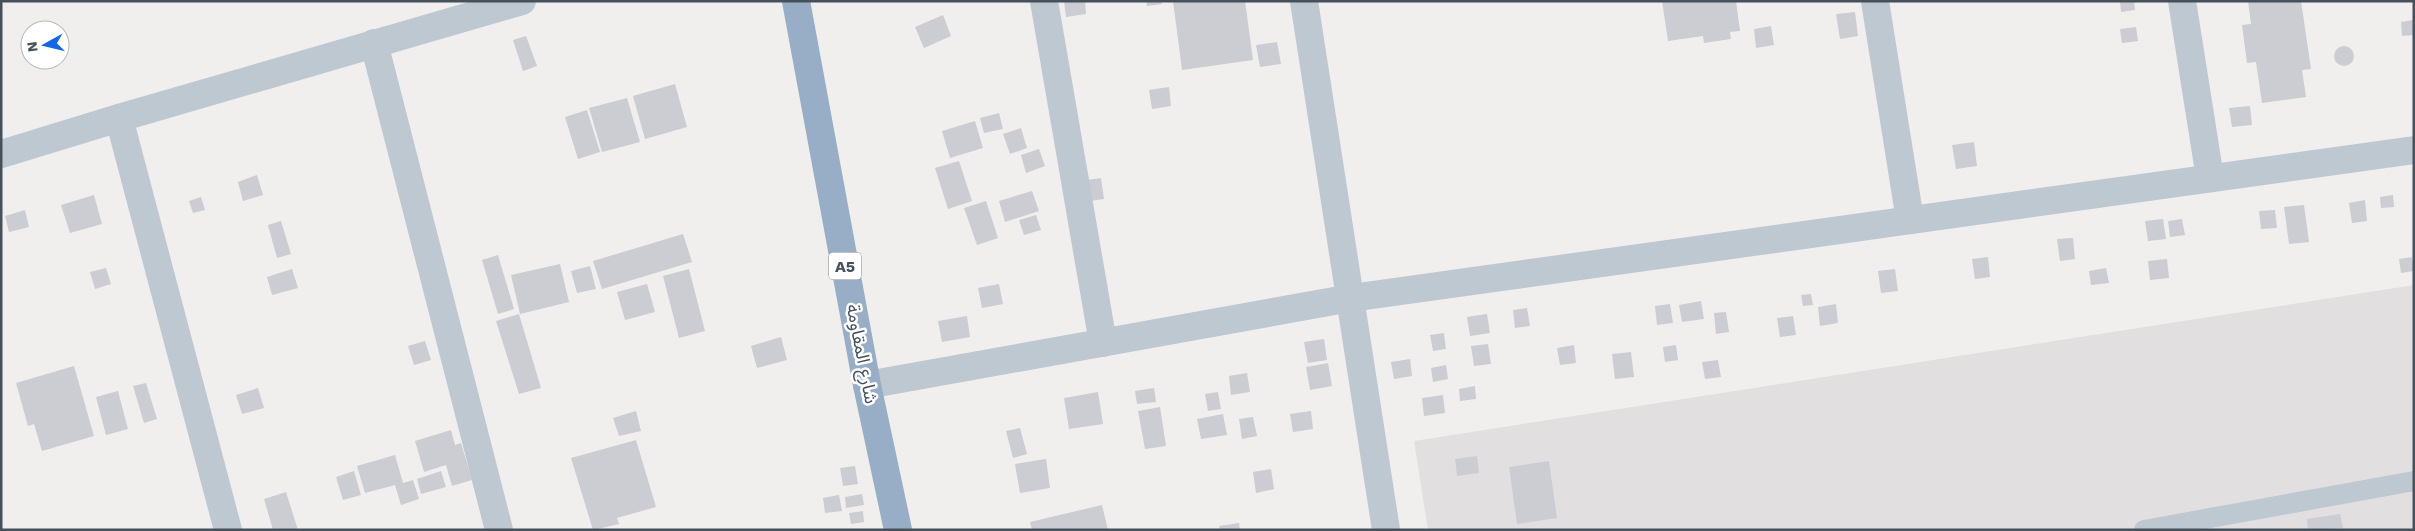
<svg xmlns="http://www.w3.org/2000/svg" width="2415" height="531" font-family="'Work Sans','Noto Sans Arabic',sans-serif">
	<style>
		.education { fill: #e2dfe0 }
		.building { fill: #cbcdd3 }
		.lines { fill: none; stroke-linecap: round; stroke-linejoin: round }
		.service { stroke: #bec8d1; stroke-width: 20 }
		.minor { stroke: #bec8d1; stroke-width: 28 }
		.trunk { stroke: #98adc6; stroke-width: 28 }
		.labels { text-anchor: middle; stroke-width: 5; stroke-linejoin: round; paint-order: stroke }
		.shield { fill: #fff; stroke: #7e858d; stroke-width: 1 }
		.shield-label { font-size: 16px; font-weight: bold; fill: #46515c }
		.street-label { font-size: 18px; fill: #46515c; stroke: #fff }
	</style>
	<rect width="100%" height="100%" fill="#f1eeee"/>
	<path class="education" d="M2414,285V530H1428L1414,441Z"/>
	<g class="building">
		<path d="M1064,1H1085L1086,14L1066,17Z"/>
		<path d="M1146,1H1161L1162,4L1147,6Z"/>
		<path d="M1173,1H1245L1253,60L1182,70Z"/>
		<path d="M1662,1H1736L1740,31L1730,32L1731,39L1704,43L1703,36L1668,41Z"/>
		<path d="M2120,1H2134L2135,10L2121,12Z"/>
		<path d="M2248,1H2301L2311,69L2302,70L2306,97L2262,103L2256,62L2247,63L2242,25L2251,24Z"/>
		<path d="M1855,12L1858,36L1840,39L1836,14Z"/>
		<path d="M943,15L951,36L924,48L915,27Z"/>
		<path d="M2413,20L2414,35L2402,36L2401,22Z"/>
		<path d="M1771,26L1774,45L1756,48L1754,29Z"/>
		<path d="M2136,27L2138,41L2122,43L2120,29Z"/>
		<path d="M526,36L537,66L523,71L513,40Z"/>
		<path d="M1277,42L1281,64L1260,67L1256,45Z"/>
		<circle cx="2344" cy="56" r="10"/>
		<path d="M675,84L687,127L645,139L633,96Z"/>
		<path d="M1169,87L1171,106L1152,109L1149,90Z"/>
		<path d="M627,98L640,142L602,152L589,108Z"/>
		<path d="M2250,106L2252,125L2232,127L2229,108Z"/>
		<path d="M587,110L600,152L578,159L565,117Z"/>
		<path d="M999,113L1003,129L984,133L980,118Z"/>
		<path d="M975,121L983,148L950,158L942,131Z"/>
		<path d="M1021,128L1027,148L1010,154L1003,134Z"/>
		<path d="M1974,142L1977,166L1956,169L1952,145Z"/>
		<path d="M1039,149L1045,166L1026,173L1021,155Z"/>
		<path d="M959,161L972,201L948,209L935,168Z"/>
		<path d="M257,175L263,195L243,201L238,182Z"/>
		<path d="M1101,178L1104,199L1090,201L1087,180Z"/>
		<path d="M1032,191L1039,211L1005,222L999,201Z"/>
		<path d="M94,195L102,224L70,233L61,205Z"/>
		<path d="M2393,195L2394,207L2381,208L2380,197Z"/>
		<path d="M201,197L205,210L193,213L189,201Z"/>
		<path d="M2365,200L2367,221L2352,223L2349,203Z"/>
		<path d="M986,201L998,238L977,245L964,208Z"/>
		<path d="M2304,205L2309,242L2289,244L2284,207Z"/>
		<path d="M25,210L29,227L9,232L5,216Z"/>
		<path d="M2275,210L2277,228L2261,229L2259,211Z"/>
		<path d="M1036,215L1041,230L1024,235L1019,220Z"/>
		<path d="M2163,219L2166,239L2148,241L2145,221Z"/>
		<path d="M2182,219L2185,235L2170,237L2168,221Z"/>
		<path d="M281,221L291,254L277,258L268,225Z"/>
		<path d="M683,234L692,262L602,289L593,261Z"/>
		<path d="M2073,238L2075,259L2060,261L2057,239Z"/>
		<path d="M498,255L514,309L498,314L482,260Z"/>
		<path d="M1988,257L1990,277L1975,279L1972,259Z"/>
		<path d="M2412,257L2414,271L2401,273L2399,259Z"/>
		<path d="M2167,259L2169,278L2150,280L2148,261Z"/>
		<path d="M560,264L569,302L520,314L511,275Z"/>
		<path d="M590,266L596,289L577,293L571,271Z"/>
		<path d="M106,268L111,284L95,289L90,272Z"/>
		<path d="M2106,268L2109,283L2091,285L2089,271Z"/>
		<path d="M292,269L298,288L272,295L267,277Z"/>
		<path d="M689,269L705,331L679,338L663,276Z"/>
		<path d="M1895,269L1898,291L1881,293L1878,271Z"/>
		<path d="M647,284L655,312L625,320L617,292Z"/>
		<path d="M999,284L1003,304L982,308L978,288Z"/>
		<path d="M1811,294L1813,305L1803,306L1801,295Z"/>
		<path d="M1701,301L1704,319L1682,322L1679,305Z"/>
		<path d="M1670,304L1673,323L1657,325L1655,306Z"/>
		<path d="M1836,304L1838,323L1820,326L1818,307Z"/>
		<path d="M1527,308L1530,326L1515,328L1513,310Z"/>
		<path d="M1726,312L1729,332L1716,334L1714,313Z"/>
		<path d="M519,314L541,388L519,394L496,321Z"/>
		<path d="M1487,314L1490,333L1470,336L1467,317Z"/>
		<path d="M967,316L970,337L942,342L938,321Z"/>
		<path d="M1793,316L1796,335L1780,337L1777,318Z"/>
		<path d="M1444,333L1446,349L1433,351L1430,335Z"/>
		<path d="M781,337L787,360L757,368L751,346Z"/>
		<path d="M1324,339L1327,360L1308,363L1304,342Z"/>
		<path d="M425,341L431,360L414,365L408,346Z"/>
		<path d="M1488,344L1491,364L1474,366L1471,346Z"/>
		<path d="M1574,345L1576,363L1560,365L1557,348Z"/>
		<path d="M1676,345L1678,360L1665,362L1663,347Z"/>
		<path d="M1631,352L1634,377L1615,379L1612,354Z"/>
		<path d="M1410,359L1412,376L1394,379L1391,362Z"/>
		<path d="M1718,360L1721,377L1705,379L1702,362Z"/>
		<path d="M1328,363L1332,386L1310,390L1306,367Z"/>
		<path d="M1446,365L1448,379L1433,382L1431,368Z"/>
		<path d="M74,366L94,436L42,451L34,424L28,426L16,383Z"/>
		<path d="M1247,373L1250,392L1231,395L1229,376Z"/>
		<path d="M146,383L157,419L144,423L133,386Z"/>
		<path d="M1475,386L1476,399L1460,401L1459,389Z"/>
		<path d="M258,388L264,408L242,414L236,395Z"/>
		<path d="M1154,388L1156,402L1137,404L1135,391Z"/>
		<path d="M118,391L128,429L106,435L96,397Z"/>
		<path d="M1098,392L1103,424L1069,429L1064,398Z"/>
		<path d="M1218,392L1221,409L1208,411L1205,394Z"/>
		<path d="M1443,395L1445,413L1424,416L1422,398Z"/>
		<path d="M1160,407L1166,446L1145,449L1138,411Z"/>
		<path d="M636,411L641,431L619,436L613,418Z"/>
		<path d="M1311,411L1313,429L1293,432L1290,414Z"/>
		<path d="M1223,414L1227,435L1201,439L1197,419Z"/>
		<path d="M1253,417L1257,436L1242,439L1239,419Z"/>
		<path d="M1020,428L1027,454L1013,458L1006,431Z"/>
		<path d="M451,430L455,445L461,443L472,480L452,486L446,465L424,472L415,441Z"/>
		<path d="M636,440L656,507L617,518L619,524L593,530L571,458Z"/>
		<path d="M395,455L403,483L413,480L419,499L401,505L395,485L365,493L357,466Z"/>
		<path d="M1477,456L1479,473L1457,476L1455,459Z"/>
		<path d="M1046,459L1050,488L1020,493L1015,464Z"/>
		<path d="M1549,461L1557,518L1517,524L1509,467Z"/>
		<path d="M855,466L858,484L843,486L840,468Z"/>
		<path d="M1271,469L1274,489L1256,493L1253,472Z"/>
		<path d="M354,471L361,495L343,500L336,477Z"/>
		<path d="M441,471L446,487L421,494L417,479Z"/>
		<path d="M286,492L298,530H273L264,499Z"/>
		<path d="M862,494L864,505L846,508L845,497Z"/>
		<path d="M839,495L842,511L825,513L823,498Z"/>
		<path d="M1102,505L1108,530H1032L1030,522Z"/>
		<path d="M863,511L864,522L851,524L849,513Z"/>
		<path d="M2340,514L2343,528L2308,530L2307,519Z"/>
		<path d="M1239,523L1240,530H1220L1219,526Z"/>
	</g>
	<g class="lines">
		<path class="service" d="M2144,530L2414,481"/>
		<g class="minor">
			<path d="M1044,1L1103,343"/>
			<path d="M1304,1L1386,530"/>
			<path d="M1875,1L1910,220"/>
			<path d="M2182,1L2210,178"/>
			<path d="M374,43L499,530"/>
			<path d="M119,118L228,530"/>
			<path d="M1,154L119,118L522,1"/>
			<path d="M867,385L1351,298L2414,150"/>
		</g>
		<path class="trunk" d="M796,1L867,385L898,530"/>
	</g>
	<g class="labels">
		<rect class="shield" x="829" y="252.5" width="32" height="27" rx="4"/>
		<g class="shield-label">
			<text x="845" y="272">A5</text>
		</g>
		<g class="street-label">
			<text transform="translate(862 354) rotate(79)" y="6">شارع المقاومة</text>
		</g>
	</g>
	<rect width="2415" height="531" fill="none" stroke="#46515c" stroke-width="5"/>
	<g transform="translate(45 45) rotate(262)"><circle r="24" fill="#ffffff" stroke="#b5b9be"/>
	<path d="M0-4L9 19L0 12L-9 19Z" fill="#1466e5"/>
	<text y="-8" font-size="14" font-weight="bold" text-anchor="middle" fill="#46515c">N</text>
	</g>
</svg>
